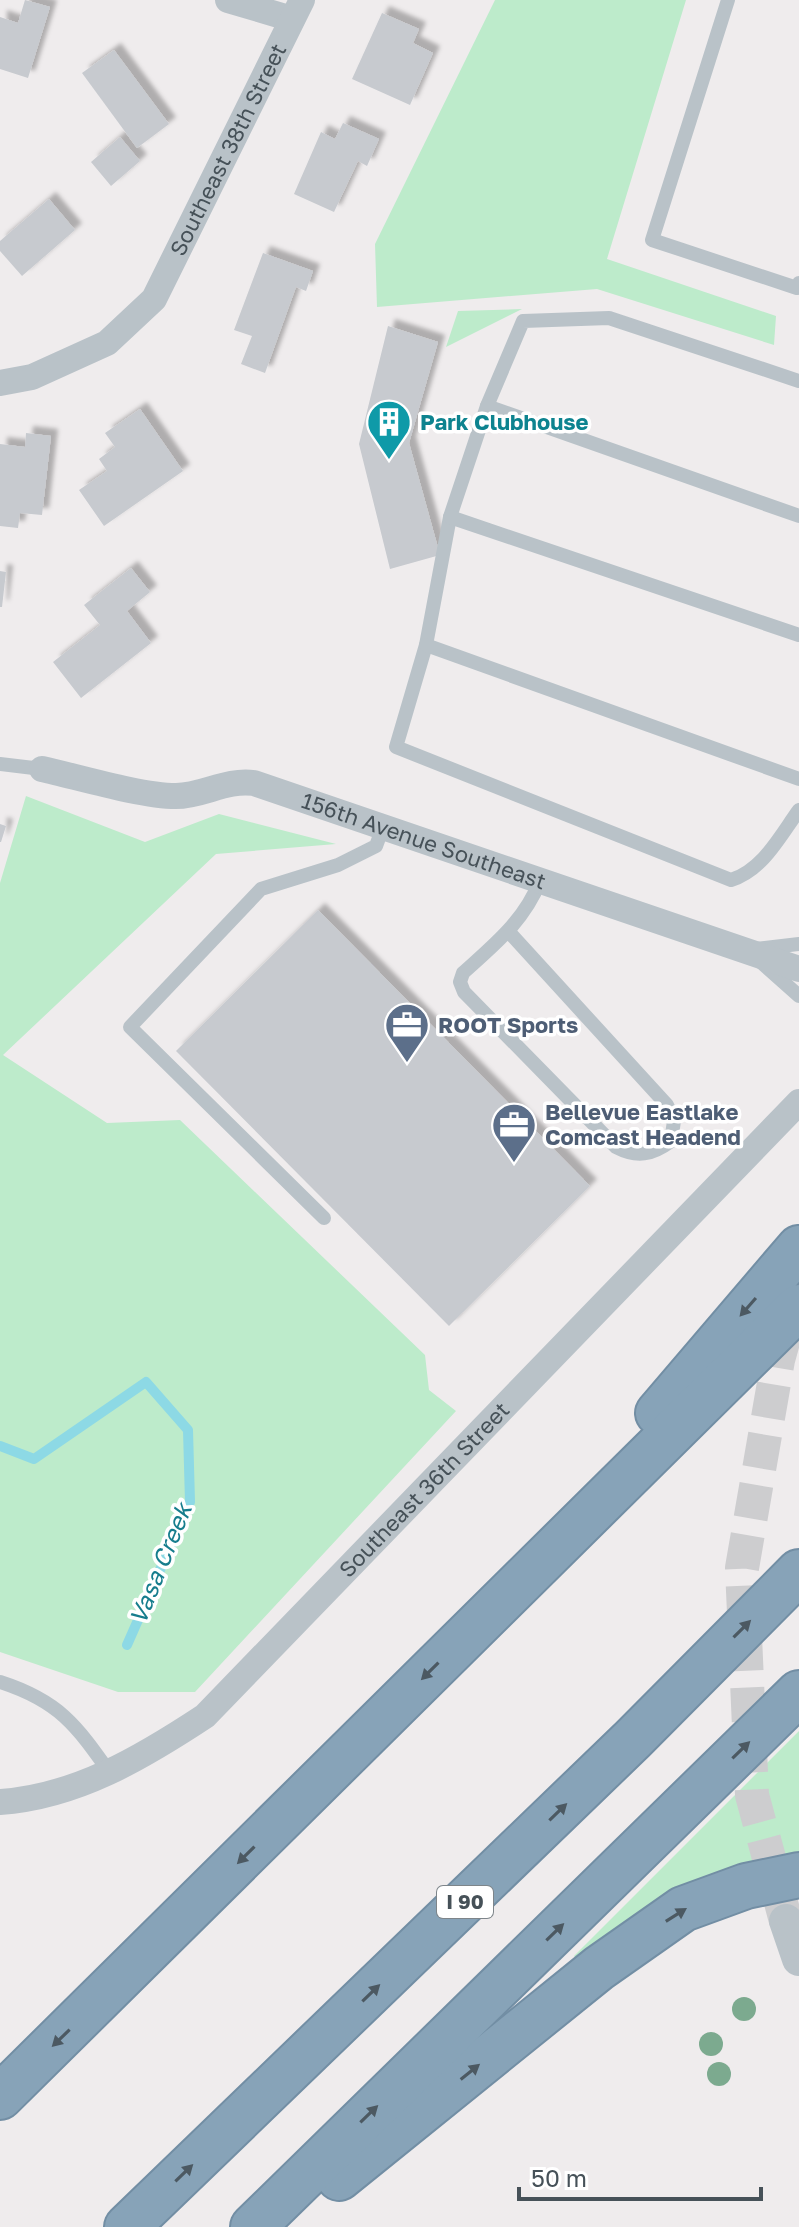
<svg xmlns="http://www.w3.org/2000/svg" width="799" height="2227" font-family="'Golos Text',sans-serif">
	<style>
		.green { fill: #bdebcb }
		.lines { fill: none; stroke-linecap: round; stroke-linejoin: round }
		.stream { stroke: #8dd9e5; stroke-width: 10 }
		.building { fill: #c7cacf; filter: url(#shadow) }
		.tertiary-tunnel { stroke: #cdcdcf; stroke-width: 34; stroke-dasharray: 34 17; stroke-linecap: butt }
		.motorway-casing { stroke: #728ea4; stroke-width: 48 }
		.service { stroke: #b9c2c8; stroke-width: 14 }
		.minor { stroke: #b9c2c8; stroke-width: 26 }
		.tertiary { stroke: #b9c2c8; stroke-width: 34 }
		.motorway { stroke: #87a3b8; stroke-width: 44 }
		.tree { fill: #7caa8f }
		.oneway { fill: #4c5962 }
		.labels { text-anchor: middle; stroke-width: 7; stroke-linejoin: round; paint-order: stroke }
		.shield { fill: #fff; stroke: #7e858a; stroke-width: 2 }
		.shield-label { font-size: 20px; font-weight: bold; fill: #465158 }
		.street-label { font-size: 22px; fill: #465158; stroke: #fff }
		.culture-label { font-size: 22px; font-weight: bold; fill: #0d838f; stroke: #fff; text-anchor: start }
		.service-label { font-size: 22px; font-weight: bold; fill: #4e5e75; stroke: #fff; text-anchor: start }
		.water-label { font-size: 24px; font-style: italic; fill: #167d8d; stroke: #fff }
	</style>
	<defs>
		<filter id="shadow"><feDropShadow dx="7" dy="-7" stdDeviation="2" flood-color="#0004"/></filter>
	</defs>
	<rect width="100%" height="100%" fill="#efeced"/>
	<g class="green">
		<path d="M495,0H686L607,259L776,316L774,345L597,289L377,307L375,244Z"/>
		<path d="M522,309L446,347L458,311Z"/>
		<path d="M26,796L145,842L219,814L336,844L216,854L3,1055L107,1123L180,1120L425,1355L429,1390L456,1411L195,1692H118L0,1652V883Z"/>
		<path d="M799,1731V1855L578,1961L574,1956Z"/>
	</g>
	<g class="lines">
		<path class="stream" d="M0,1446L34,1459L146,1382L188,1430L190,1502L127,1645"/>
	</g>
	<g class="building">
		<path d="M25,0L50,7L28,78L0,69V17L18,23Z"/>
		<path d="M382,13L419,29L413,43L433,53L410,105L352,79Z"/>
		<path d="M114,50L169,124L137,148L82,73Z"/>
		<path d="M343,123L379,139L367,166L358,161L334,212L294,194L321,132L335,139Z"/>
		<path d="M120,137L140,161L111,186L91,162Z"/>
		<path d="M49,199L75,230L22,276L0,251V241Z"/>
		<path d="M263,253L313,271L306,291L296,287L265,373L241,364L252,336L234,330Z"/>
		<path d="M388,326L438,342L409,443L440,555L390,569L359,444Z"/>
		<path d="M140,409L183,471L104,526L79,490L107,471L99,459L115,447L105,433Z"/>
		<path d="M26,433L51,436L42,515L20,513L18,528L0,526V444L25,447Z"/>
		<path d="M131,568L150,592L127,611L151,643L81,698L53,662L100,625L84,605Z"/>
		<path d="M0,571L6,572L2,607H0Z"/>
		<path d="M0,824L6,826L1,842H0Z"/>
		<path d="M318,910L590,1186L449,1326L176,1051Z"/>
	</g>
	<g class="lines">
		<path class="tertiary-tunnel" d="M786,1921L752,1795L742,1568L778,1360L799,1284"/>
		<g class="motorway-casing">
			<g id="motorway">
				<path d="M658,1413L799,1248"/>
				<path d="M0,2097L799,1307"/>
				<path d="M339,2178L599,1968L683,1909L746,1886L799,1875"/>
				<path d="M127,2227L633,1739L799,1572"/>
				<path d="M253,2227L799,1693"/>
			</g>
		</g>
		<g class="service">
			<path d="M728,0L652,240L797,288L799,283"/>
			<path d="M799,381L609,318L523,321L487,406L450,517L426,645L396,747L731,880C763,870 780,836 799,810"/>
			<path d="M487,406L799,516"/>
			<path d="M450,517L799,635"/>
			<path d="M426,645L799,779"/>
			<path d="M0,764L42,769"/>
			<path d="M509,932L667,1105L674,1121L671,1141C652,1155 637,1158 616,1147L464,992L460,982L463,973C495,944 524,921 540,881"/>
			<path d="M756,949L799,944"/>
			<path d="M762,963L799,996"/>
			<path d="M324,1218L130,1027L261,889L338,865L376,846L383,827"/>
			<path d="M0,1682C59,1701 76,1725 110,1773"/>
		</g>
		<g class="minor">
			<path d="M228,0L292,19"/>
			<path id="s1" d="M0,383L32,377L107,343L154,299L302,0"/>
			<path id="s2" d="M42,769C78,777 141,796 176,796C203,796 226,779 254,783L799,969"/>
			<path id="s3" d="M0,1802C76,1797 143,1757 205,1716L799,1102"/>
		</g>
		<path class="tertiary" d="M786,1921L799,1959"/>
		<use href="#motorway" class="motorway"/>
	</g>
	<g class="tree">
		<circle cx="744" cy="2009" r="12"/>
		<circle cx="711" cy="2044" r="12"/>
		<circle cx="719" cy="2074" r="12"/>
	</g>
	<defs><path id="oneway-solid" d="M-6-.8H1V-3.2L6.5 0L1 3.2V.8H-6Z" transform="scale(2)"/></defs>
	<g class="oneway">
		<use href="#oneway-solid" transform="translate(748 1307) rotate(131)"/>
		<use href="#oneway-solid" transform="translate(742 1629) rotate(-45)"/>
		<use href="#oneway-solid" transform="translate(430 1671) rotate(135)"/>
		<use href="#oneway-solid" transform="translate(741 1750) rotate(-44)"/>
		<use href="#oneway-solid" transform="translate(558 1812) rotate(-44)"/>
		<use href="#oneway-solid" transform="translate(246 1855) rotate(135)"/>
		<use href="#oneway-solid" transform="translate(676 1915) rotate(-32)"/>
		<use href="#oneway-solid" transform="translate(555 1932) rotate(-44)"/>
		<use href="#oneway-solid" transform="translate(371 1993) rotate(-44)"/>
		<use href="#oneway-solid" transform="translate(61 2038) rotate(136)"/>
		<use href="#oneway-solid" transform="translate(470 2072) rotate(-39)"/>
		<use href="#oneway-solid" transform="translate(369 2114) rotate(-44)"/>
		<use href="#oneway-solid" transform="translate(184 2173) rotate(-44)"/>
	</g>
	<defs>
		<g id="building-pin" transform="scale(2.3)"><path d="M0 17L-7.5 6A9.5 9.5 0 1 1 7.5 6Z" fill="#0f9aa8" stroke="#fff"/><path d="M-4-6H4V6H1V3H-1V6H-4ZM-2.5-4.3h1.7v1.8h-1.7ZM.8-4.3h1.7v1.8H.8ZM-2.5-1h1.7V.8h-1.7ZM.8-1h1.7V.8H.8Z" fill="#fff"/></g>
		<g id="office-pin" transform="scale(2.3)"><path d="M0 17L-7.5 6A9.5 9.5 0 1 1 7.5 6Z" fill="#5c6f8a" stroke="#fff"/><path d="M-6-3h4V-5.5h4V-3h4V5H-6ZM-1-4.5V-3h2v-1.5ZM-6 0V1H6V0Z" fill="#fff"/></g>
	</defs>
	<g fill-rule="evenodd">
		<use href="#building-pin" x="389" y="422"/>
		<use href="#office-pin" x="407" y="1025"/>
		<use href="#office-pin" x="514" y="1125"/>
	</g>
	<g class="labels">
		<rect class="shield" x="437" y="1886" width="56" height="32" rx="6"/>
		<g class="shield-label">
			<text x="465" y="1909">I 90</text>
		</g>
		<g class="street-label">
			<text dy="8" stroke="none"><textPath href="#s1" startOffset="346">Southeast 38th Street</textPath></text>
			<text dy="8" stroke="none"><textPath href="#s2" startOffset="396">156th Avenue Southeast</textPath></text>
			<text dy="8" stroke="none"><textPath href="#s3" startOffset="540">Southeast 36th Street</textPath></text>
		</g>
		<g class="culture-label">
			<text x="420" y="430">Park Clubhouse</text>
		</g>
		<g class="service-label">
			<text x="438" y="1033">ROOT Sports</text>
			<text x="545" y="1120">Bellevue Eastlake<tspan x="545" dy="25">Comcast Headend</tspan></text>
		</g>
		<g class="water-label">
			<text transform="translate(161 1564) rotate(-68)" y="8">Vasa Creek</text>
		</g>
	</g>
	<path d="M519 2187v12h242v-12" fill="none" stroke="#465158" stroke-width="4"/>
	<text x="531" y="2187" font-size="24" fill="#465158" stroke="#ffffff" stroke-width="6" paint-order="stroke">50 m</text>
</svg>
